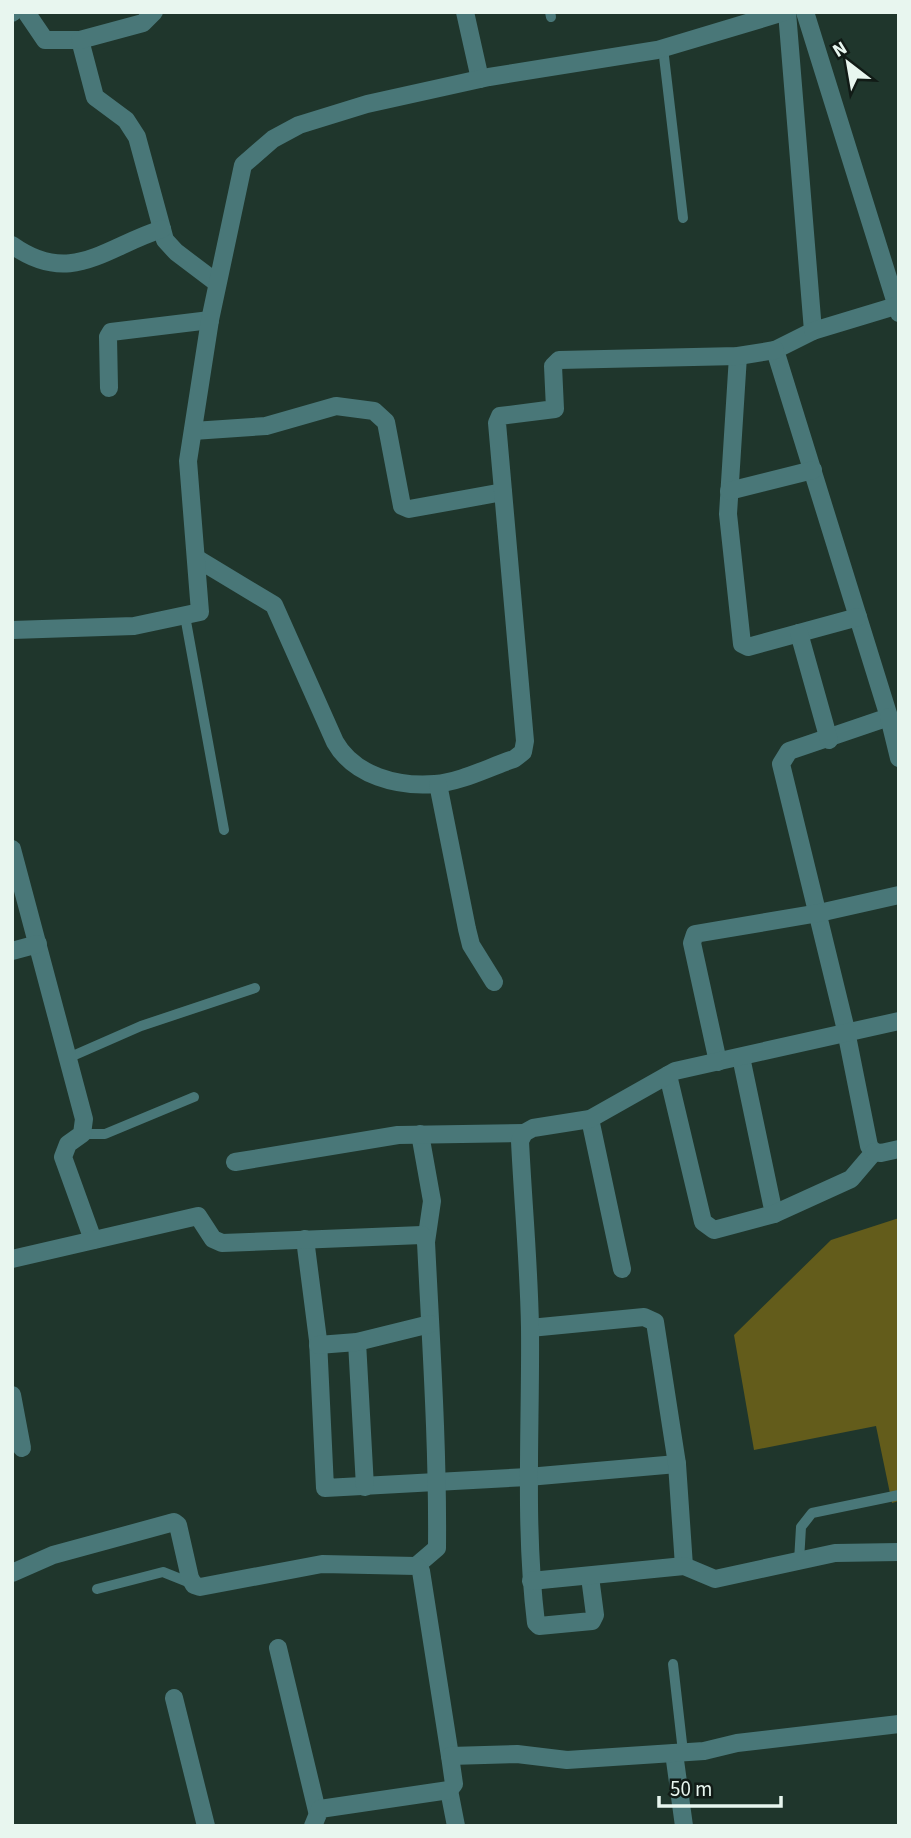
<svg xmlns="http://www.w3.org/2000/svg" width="911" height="1838" font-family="'Source Sans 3',sans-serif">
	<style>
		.green { fill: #635c1b }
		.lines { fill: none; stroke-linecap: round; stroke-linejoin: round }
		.lane { stroke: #497778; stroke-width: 10 }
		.street { stroke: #497778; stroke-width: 18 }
	</style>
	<rect width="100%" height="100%" fill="#1f362c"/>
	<path class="green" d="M899,1218V1501L892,1503L876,1426L754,1450L734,1335L831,1240Z"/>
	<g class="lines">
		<g class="lane">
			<path d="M550,12L551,17"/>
			<path d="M663,48L683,218"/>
			<path d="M185,616L224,830"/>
			<path d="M68,1058L141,1026L255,988"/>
			<path d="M82,1134H105L194,1097"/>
			<path d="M799,1561L801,1527L812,1513L899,1495"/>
			<path d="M97,1589L163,1572L193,1584"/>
			<path d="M673,1664L683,1752"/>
		</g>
		<g class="street">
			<path d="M26,12L45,40H80L95,97L126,120L137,137L165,240L176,252L217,283"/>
			<path d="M465,12L480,79"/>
			<path d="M787,12L813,331L775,350L889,717L789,751L781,764L845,1026L869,1146L874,1152"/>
			<path d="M805,12L899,313"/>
			<path d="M12,13L13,12"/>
			<path d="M80,40L143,23L154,12"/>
			<path d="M12,245C71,287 105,247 162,229"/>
			<path d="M813,331L899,305"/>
			<path d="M738,356L728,514L742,644L748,647L858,617"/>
			<path d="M109,388L108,337L111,332L210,320"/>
			<path d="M193,431L266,426L336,406L374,411L386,422L402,506L409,509L503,492"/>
			<path d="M729,491L813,470"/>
			<path d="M196,558L274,605L335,742C354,776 398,787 435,784C461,782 489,767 514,759L523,752L525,741L497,423L500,416L555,409L553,366L559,360L738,356L775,350"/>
			<path d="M12,630L134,626L200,612L188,461L210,320L243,165L273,139L299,125L367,104L489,77L657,50L784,12"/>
			<path d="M799,633L829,740"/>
			<path d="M889,717L899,758"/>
			<path d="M438,784L467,929L471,945L494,982"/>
			<path d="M12,849L84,1119L82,1134L68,1144L63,1157L93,1240"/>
			<path d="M12,951L38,944"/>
			<path d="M741,1057L774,1214"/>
			<path d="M718,1062L692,943L695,934L819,913L899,895"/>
			<path d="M668,1075L703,1222L714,1230L774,1214L851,1179L874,1152"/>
			<path d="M590,1119L622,1269"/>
			<path d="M420,1134L432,1201L426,1242"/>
			<path d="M874,1152L881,1153L899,1149"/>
			<path d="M235,1162L398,1135L524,1133"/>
			<path d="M305,1239L318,1340L325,1488L528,1477L677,1464"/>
			<path d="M12,1259L198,1216L213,1239L222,1243L422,1235L426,1242C431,1344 438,1446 437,1548L416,1566"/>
			<path d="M530,1328L644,1317L655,1322L677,1464L684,1566"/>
			<path d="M357,1342L365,1487"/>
			<path d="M318,1345L357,1342L430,1324"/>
			<path d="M12,1395L22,1448"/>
			<path d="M12,1573L53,1555L174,1522L178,1525L190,1578L194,1585L200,1587L322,1564L416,1566L421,1571L450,1756"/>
			<path d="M590,1577L595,1615L592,1621L539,1626L536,1623C524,1525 531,1427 530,1328C529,1266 523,1203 520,1141L524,1133L533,1128L590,1119L675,1071L899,1021"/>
			<path d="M531,1581L684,1566L715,1579L835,1553L899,1552"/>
			<path d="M278,1648L317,1811"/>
			<path d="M174,1698L206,1826"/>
			<path d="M674,1753L684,1826"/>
			<path d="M449,1790L456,1826"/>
			<path d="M313,1826L320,1809L449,1790L454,1784L450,1756L517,1754L567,1760L704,1751L737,1743L899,1724"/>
		</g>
	</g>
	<rect width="911" height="1838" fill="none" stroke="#e8f6ef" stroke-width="28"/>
	<g transform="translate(848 63) rotate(329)" stroke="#111b16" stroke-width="5" paint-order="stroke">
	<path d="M0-5L12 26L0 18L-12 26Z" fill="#e8f6ef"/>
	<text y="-10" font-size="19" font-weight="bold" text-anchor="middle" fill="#e8f6ef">N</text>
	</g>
	<path d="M659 1796v10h122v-10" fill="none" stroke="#e8f6ef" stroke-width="3.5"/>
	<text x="670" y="1796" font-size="21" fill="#e8f6ef" stroke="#111b16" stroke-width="5" paint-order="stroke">50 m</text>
</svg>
